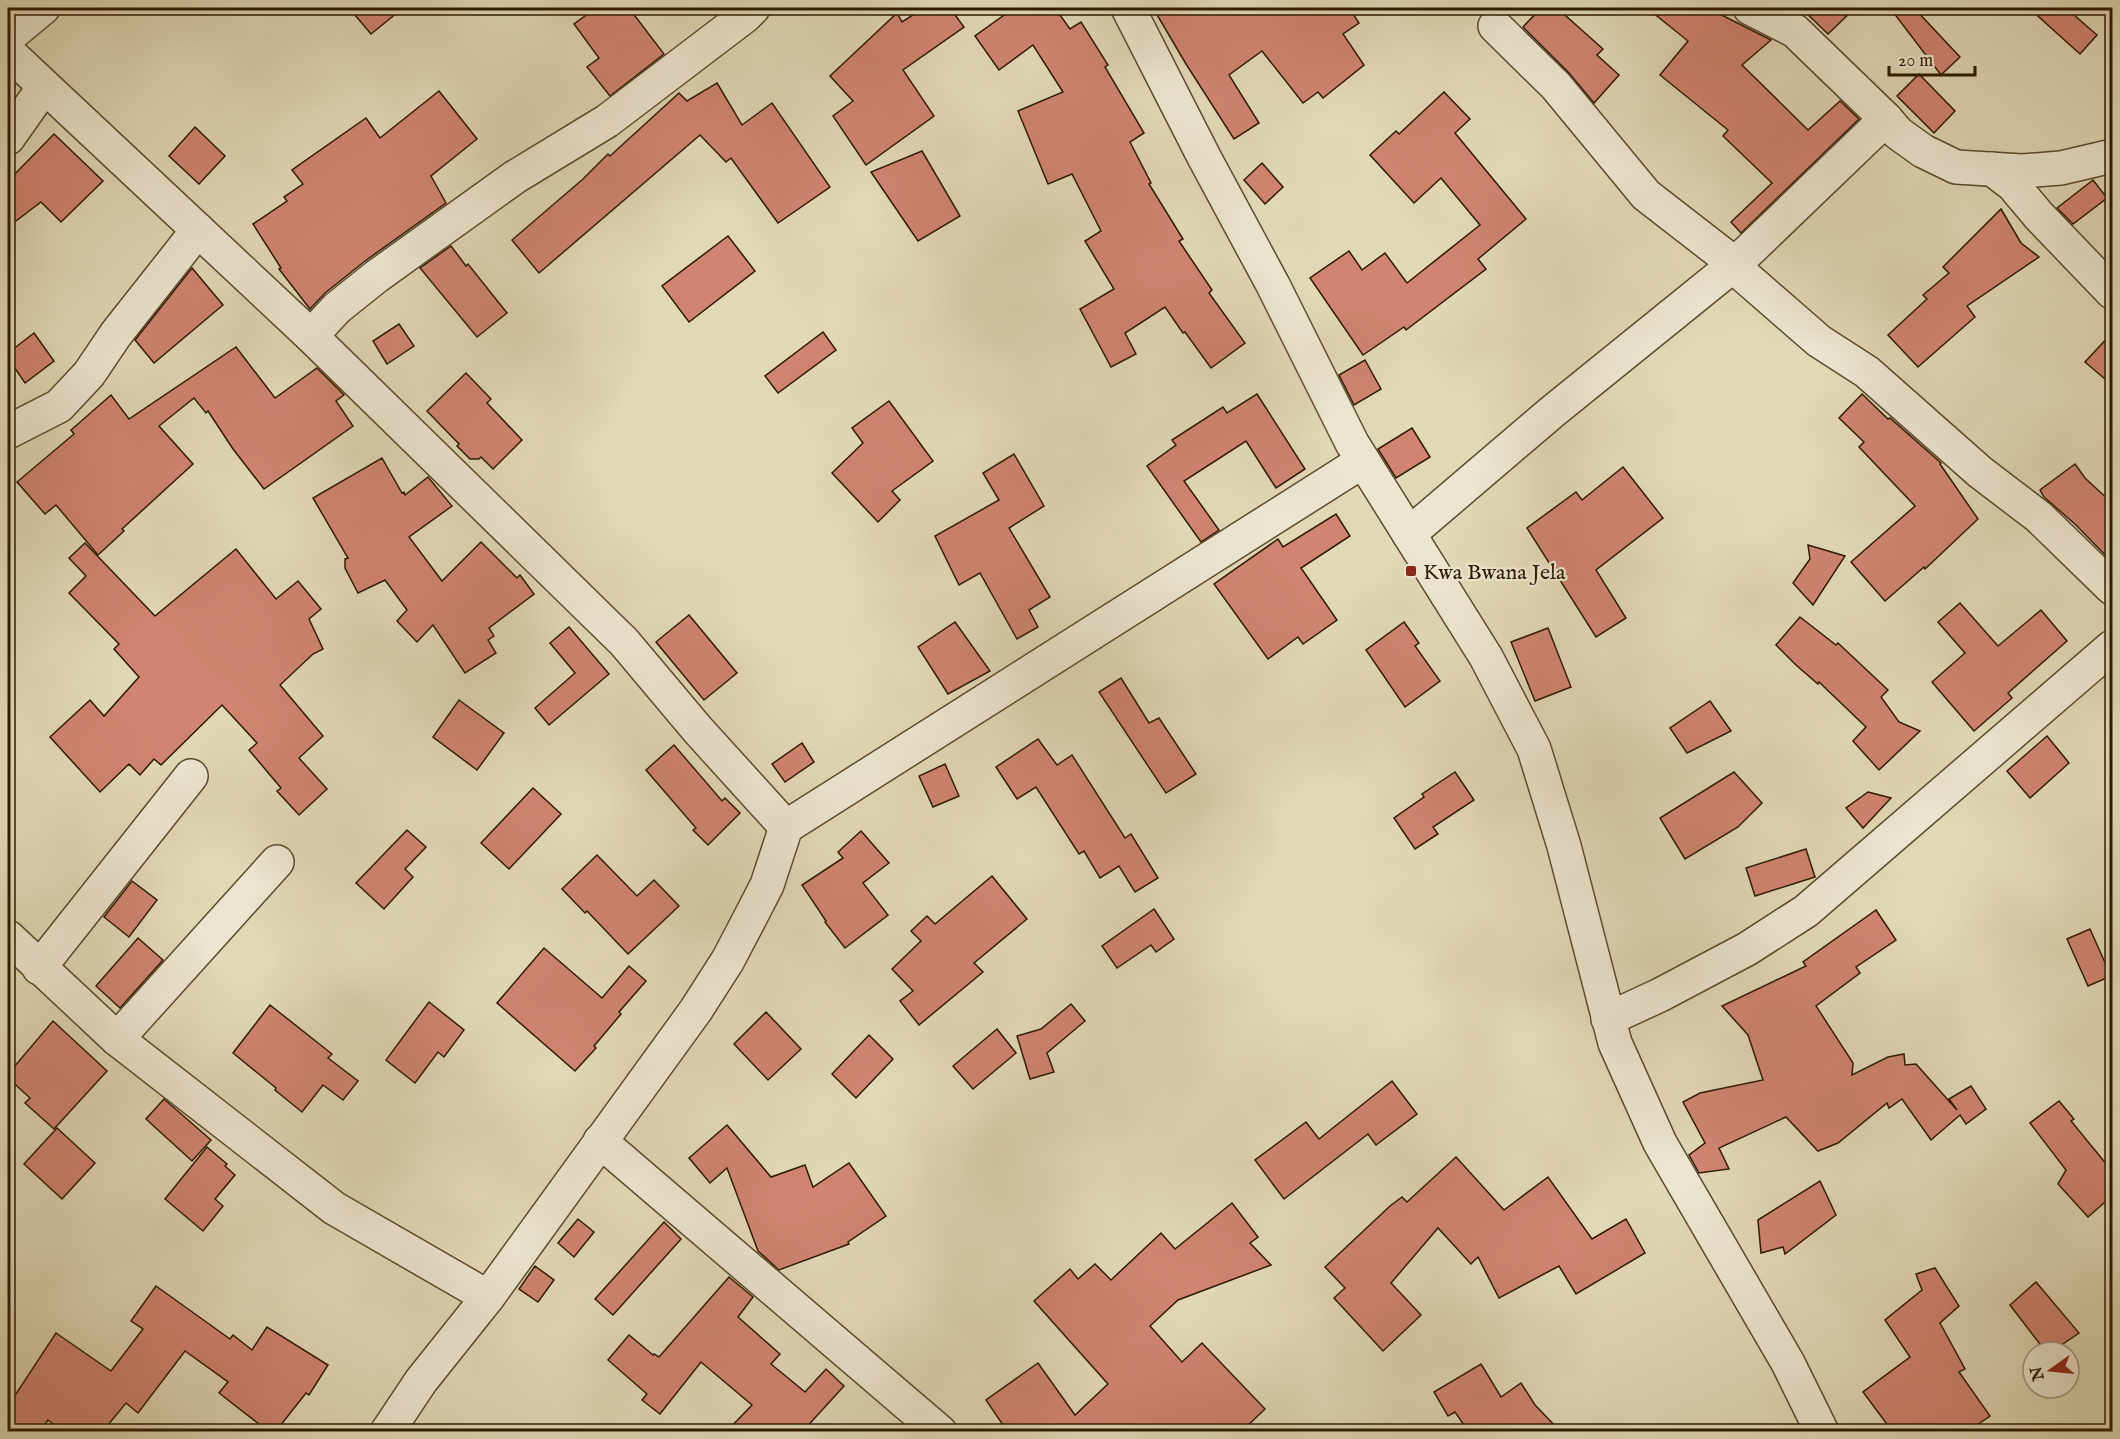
<svg xmlns="http://www.w3.org/2000/svg" width="2120" height="1439" font-family="'IM FELL English',serif">
	<style>
		.building { fill: #d08471; stroke: #2e1a00; stroke-width: 1.5 }
		.lines { fill: none; stroke-linecap: round; stroke-linejoin: round }
		.minor-casing { stroke: #5b4a2e; stroke-width: 36 }
		.minor { stroke: #ece6d0; stroke-width: 33 }
		.poi-dot { fill: #8f2418; stroke: #ece6d0; stroke-width: 2 }
		.labels { text-anchor: middle; stroke-width: 4.5; stroke-linejoin: round; paint-order: stroke }
		.poi-label { font-size: 22px; fill: #2e1a00; stroke: #ece6d0; text-anchor: start }
	</style>
	<rect width="100%" height="100%" fill="#e1d8b7"/>
	<filter id="stains"><feTurbulence type="fractalNoise" baseFrequency=".00333" numOctaves="4"/><feColorMatrix values="0 0 0 0 .2 0 0 0 0 .09 0 0 0 0 .02 0 0 0 .5 -.17"/></filter>
	<radialGradient id="worn" r=".72"><stop offset=".6" stop-color="#630" stop-opacity="0"/><stop offset="1" stop-color="#630" stop-opacity=".3"/></radialGradient>
	<g class="building">
		<path d="M349,8H403L371,34Z"/>
		<path d="M596,8H629L664,54L610,96L587,67L599,58L574,24Z"/>
		<path d="M924,8H950L964,27L903,70L934,116L866,165L833,116L853,101L830,76L897,13L902,22Z"/>
		<path d="M1014,8H1055L1070,29L1081,22L1108,65L1105,67L1144,133L1130,142L1151,183L1149,184L1183,239L1179,241L1212,290L1209,293L1245,343L1211,368L1185,332L1183,333L1165,307L1125,333L1136,354L1111,367L1080,309L1114,289L1085,241L1101,231L1072,174L1048,184L1018,111L1063,92L1033,45L999,70L975,36Z"/>
		<path d="M1153,8H1349L1359,23L1343,34L1364,65L1323,98L1318,92L1303,103L1262,51L1229,75L1259,123L1234,139L1186,64Z"/>
		<path d="M1541,8H1557L1603,49L1597,55L1619,75L1594,103L1569,73L1523,27Z"/>
		<path d="M1647,8H1708L1771,40L1742,65L1808,130L1840,101L1859,119L1741,233L1731,222L1772,183L1723,136L1728,130L1660,75L1688,41Z"/>
		<path d="M1801,8H1855L1828,34Z"/>
		<path d="M1890,8H1914L1960,57L1941,75Z"/>
		<path d="M2029,8H2066L2097,35L2080,54Z"/>
		<path d="M1919,74L1955,111L1934,133L1897,96Z"/>
		<path d="M717,83L742,125L772,103L830,187L778,223L731,158L726,162L700,135L539,273L512,240L583,179L608,154L610,156L679,93L687,101Z"/>
		<path d="M439,91L477,139L431,176L446,203L365,261L325,293L310,309L279,269L281,268L253,224L287,201L284,197L303,184L292,170L366,118L380,138Z"/>
		<path d="M1444,92L1470,119L1455,133L1526,219L1478,259L1486,269L1406,330L1404,327L1363,355L1310,278L1349,251L1362,270L1385,253L1407,283L1480,225L1441,178L1414,203L1370,155L1396,131L1399,134Z"/>
		<path d="M195,127L225,156L199,184L169,156Z"/>
		<path d="M54,134L103,181L61,222L41,202L8,227V181Z"/>
		<path d="M922,151L960,216L918,241L871,172Z"/>
		<path d="M1262,163L1283,187L1265,204L1244,180Z"/>
		<path d="M2093,180L2107,198L2073,224L2057,208Z"/>
		<path d="M2001,209L2021,243L2039,257L1967,306L1975,317L1918,367L1888,335L1927,299L1923,295L1949,273L1943,267Z"/>
		<path d="M728,236L755,271L689,322L662,286Z"/>
		<path d="M451,246L466,266L468,264L507,313L477,337L420,268Z"/>
		<path d="M192,268L223,305L154,363L135,340Z"/>
		<path d="M399,324L414,346L387,364L373,341Z"/>
		<path d="M823,332L836,350L778,393L765,376Z"/>
		<path d="M34,333L54,361L25,383L8,358V353Z"/>
		<path d="M2112,333V385L2085,362Z"/>
		<path d="M236,347L275,398L317,368L344,395L336,401L353,426L264,489L233,449L208,411L206,413L194,398L159,426L193,464L122,529L124,531L98,555L56,505L45,514L17,482L74,434L71,430L111,395L129,419Z"/>
		<path d="M1365,360L1381,389L1354,405L1339,375Z"/>
		<path d="M466,373L491,399L487,403L522,440L493,469L481,457L479,459H470L457,446L459,444L427,411Z"/>
		<path d="M1257,394L1305,469L1276,488L1246,441L1184,481L1219,530L1201,542L1147,466L1176,445L1172,440L1223,407L1227,413Z"/>
		<path d="M1862,394L1888,419L1890,418L1941,463L1940,464L1978,519L1925,569L1924,567L1885,601L1851,562L1915,506L1859,447L1864,442L1839,418Z"/>
		<path d="M889,401L933,461L892,491L900,500L878,522L832,473L863,443L852,428Z"/>
		<path d="M1412,428L1430,457L1396,478L1378,449Z"/>
		<path d="M1014,454L1044,506L1009,528L1050,597L1029,610L1038,627L1017,639L980,573L959,585L935,536L999,500L983,473Z"/>
		<path d="M382,458L402,493L404,492L405,495L428,477L452,506L409,537L442,581L481,542L517,578L520,575L534,594L489,628L494,636L488,640L496,653L465,673L433,625L417,642L397,621L407,610L385,580L358,593L345,568V559L348,558L313,498Z"/>
		<path d="M2075,464L2085,478L2112,503V562L2076,525L2044,497L2040,490Z"/>
		<path d="M1623,467L1663,518L1596,570L1626,618L1596,637L1527,528L1576,492L1582,500Z"/>
		<path d="M1336,514L1350,536L1301,568L1337,620L1303,644L1298,637L1268,659L1214,584L1278,539L1283,547Z"/>
		<path d="M85,543L155,616L236,549L276,599L298,581L321,609L309,619L323,649L313,654L280,685L323,736L299,758L327,789L299,815L277,791L281,788L249,750L257,743L222,705L161,765L154,759L140,775L129,764L100,792L50,737L90,700L104,716L139,677L114,649L119,644L69,593L86,576L69,558Z"/>
		<path d="M1808,545L1845,556L1813,605L1793,583L1810,559Z"/>
		<path d="M1960,603L1998,646L2041,610L2067,641L2008,693L2012,698L1974,731L1932,682L1965,653L1938,622Z"/>
		<path d="M689,615L737,673L704,700L656,642Z"/>
		<path d="M1800,617L1836,645L1838,643L1888,690L1881,697L1899,722L1920,731L1879,770L1853,741L1866,727L1819,682L1818,684L1796,665L1776,645Z"/>
		<path d="M955,622L990,671L948,694L918,647Z"/>
		<path d="M1404,622L1419,643L1415,646L1440,681L1405,707L1366,650Z"/>
		<path d="M569,627L609,674L549,725L535,708L575,673L550,643Z"/>
		<path d="M1548,628L1571,687L1535,701L1511,642Z"/>
		<path d="M1121,678L1149,723L1159,718L1196,774L1166,793L1099,692Z"/>
		<path d="M459,700L504,733L477,770L433,737Z"/>
		<path d="M1710,701L1731,731L1687,753L1670,728Z"/>
		<path d="M2047,736L2069,763L2030,798L2007,771Z"/>
		<path d="M1038,739L1057,765L1072,755L1125,838L1131,834L1158,878L1135,892L1119,866L1100,878L1084,851L1079,854L1036,787L1017,799L996,767Z"/>
		<path d="M802,743L814,762L785,782L772,764Z"/>
		<path d="M674,745L722,801L725,798L740,813L708,845L693,830L696,828L646,770Z"/>
		<path d="M945,764L959,796L933,807L919,776Z"/>
		<path d="M1455,772L1474,800L1433,827L1438,834L1415,849L1394,818L1424,797L1422,794Z"/>
		<path d="M1734,772L1762,803L1738,827L1685,859L1660,818Z"/>
		<path d="M533,788L561,814L509,869L481,843Z"/>
		<path d="M1868,792L1891,798L1863,828L1846,808Z"/>
		<path d="M407,830L426,847L405,869L413,877L384,909L356,883Z"/>
		<path d="M861,831L889,863L863,883L888,915L845,948L825,922L826,921L802,885L843,858L838,852Z"/>
		<path d="M1806,849L1815,877L1755,896L1746,868Z"/>
		<path d="M597,855L637,896L654,880L679,906L628,954L587,911L585,913L562,889Z"/>
		<path d="M992,876L1027,919L974,963L983,972L919,1025L900,1001L913,991L892,969L921,941L911,931L927,916L935,924Z"/>
		<path d="M132,881L157,900L129,937L104,917Z"/>
		<path d="M1154,909L1174,939L1156,952L1151,945L1117,968L1102,946Z"/>
		<path d="M1876,910L1896,940L1856,967L1860,973L1816,1006L1853,1063L1852,1075L1888,1057L1904,1054L1905,1065L1916,1064L1957,1110L1949,1099L1971,1086L1986,1109L1966,1124L1960,1115L1931,1140L1902,1099L1889,1108L1887,1103L1838,1143L1818,1151L1786,1117L1719,1148L1729,1169L1699,1173L1689,1155L1705,1143L1683,1102L1700,1093L1763,1080L1748,1035L1722,1006L1806,966L1803,962Z"/>
		<path d="M2090,929L2111,976L2088,986L2067,939Z"/>
		<path d="M138,938L163,960L120,1008L96,986Z"/>
		<path d="M544,948L602,998L629,966L646,981L619,1012L621,1014L594,1046L596,1048L575,1071L497,1003Z"/>
		<path d="M429,1002L464,1030L444,1057L438,1052L415,1083L386,1060Z"/>
		<path d="M1071,1004L1085,1021L1047,1053L1054,1072L1030,1079L1017,1036L1041,1029Z"/>
		<path d="M270,1005L332,1054L328,1058L358,1081L343,1100L323,1085L302,1112L275,1090L276,1088L233,1053Z"/>
		<path d="M766,1012L801,1049L768,1080L734,1044Z"/>
		<path d="M53,1021L107,1071L54,1129L25,1103L30,1098L8,1078V1074Z"/>
		<path d="M997,1029L1016,1053L973,1089L953,1066Z"/>
		<path d="M869,1035L893,1059L856,1098L832,1074Z"/>
		<path d="M1392,1081L1417,1114L1376,1145L1368,1134L1284,1199L1255,1160L1306,1122L1319,1139Z"/>
		<path d="M164,1099L211,1140L192,1161L146,1119Z"/>
		<path d="M2059,1101L2074,1119L2071,1121L2112,1171V1196L2088,1217L2058,1184L2066,1170L2030,1123Z"/>
		<path d="M727,1125L771,1177L805,1165L813,1187L849,1163L886,1216L848,1242L849,1244L779,1270L758,1251L727,1168L710,1183L689,1158Z"/>
		<path d="M57,1128L95,1163L62,1199L24,1164Z"/>
		<path d="M207,1147L227,1164L225,1166L235,1175L215,1199L223,1206L203,1231L165,1199Z"/>
		<path d="M1456,1157L1504,1210L1548,1177L1592,1239L1626,1219L1645,1253L1576,1294L1559,1266L1499,1298L1478,1257L1471,1264L1438,1228L1391,1283L1421,1315L1383,1351L1334,1298L1345,1288L1325,1267L1390,1206L1402,1197L1407,1202Z"/>
		<path d="M1820,1181L1836,1215L1785,1254L1783,1247L1761,1253L1758,1220Z"/>
		<path d="M1232,1203L1258,1237L1250,1243L1271,1265L1178,1300L1150,1326L1182,1362L1202,1343L1265,1409L1242,1431H1007L986,1400L1038,1363L1075,1415L1108,1384L1034,1301L1070,1269L1078,1279L1095,1264L1111,1280L1161,1233L1175,1249Z"/>
		<path d="M578,1219L594,1232L574,1257L558,1243Z"/>
		<path d="M664,1222L681,1239L613,1315L595,1299Z"/>
		<path d="M535,1266L554,1280L538,1302L519,1289Z"/>
		<path d="M1935,1268L1959,1306L1940,1323L1965,1369L1959,1372L1990,1416L1968,1431H1892L1863,1392L1910,1357L1885,1320L1922,1290L1916,1274Z"/>
		<path d="M729,1277L753,1297L738,1317L780,1354L771,1364L805,1392L826,1369L844,1386L803,1431H727L752,1405L701,1362L660,1414L642,1400L647,1394L608,1360L629,1335L653,1355L654,1354L659,1357Z"/>
		<path d="M2036,1282L2079,1333L2051,1352H2046L2010,1305Z"/>
		<path d="M156,1286L230,1339L233,1335L252,1350L267,1327L328,1365L309,1395L306,1393L276,1431H268L219,1393L228,1382L185,1351L138,1413L126,1403L103,1431H62L48,1420L40,1431H24L8,1420V1406L56,1333L111,1371L143,1329L131,1321Z"/>
		<path d="M1481,1364L1501,1397L1521,1383L1535,1405L1560,1431H1468L1455,1412L1448,1416L1434,1392Z"/>
	</g>
	<g class="lines">
		<g class="minor-casing">
			<g id="minor">
				<path d="M1128,8L1204,157L1273,285L1352,443L1486,657L1534,749L1564,846L1615,1043L1660,1143L1788,1363L1822,1432"/>
				<path d="M1750,8L1795,31L1886,119L1898,133L1923,151L1956,167L2022,171L2061,168L2112,156"/>
				<path d="M1495,26L1556,86L1646,195L1735,264L1734,267L1819,341L1867,372L1980,472L2039,517L2112,588"/>
				<path d="M8,37L43,8"/>
				<path d="M8,52L311,336L624,642L698,730L786,827"/>
				<path d="M8,138L44,87"/>
				<path d="M1992,169L2013,185L2039,216L2112,292"/>
				<path d="M311,336L337,308L377,276L515,177L607,121L745,16L753,8"/>
				<path d="M8,432L59,406L89,374L116,334L198,230"/>
				<path d="M1409,534L1552,412L1735,264L1886,119"/>
				<path d="M8,937L117,1039L334,1208L488,1297"/>
				<path d="M39,968L191,776"/>
				<path d="M1608,1019L1660,995L1747,949L1806,911L2112,647"/>
				<path d="M117,1039L277,862"/>
				<path d="M600,1141L940,1432"/>
				<path d="M387,1432L421,1381L488,1297L696,1010L728,960L750,918L767,885L786,827L1363,461"/>
			</g>
		</g>
		<use href="#minor" class="minor"/>
	</g>
	<rect class="poi-dot" x="1405" y="565" width="12" height="12" rx="3"/>
	<g class="labels">
		<g class="poi-label">
			<text x="1423" y="579">Kwa Bwana Jela</text>
		</g>
	</g>
	<rect width="2120" height="1439" fill="none" stroke="#e1d8b7" stroke-width="30"/>
	<rect x="9" y="9" width="2102" height="1421" fill="none" stroke="#2e1a00" stroke-width="3"/>
	<rect x="15" y="15" width="2090" height="1409" fill="none" stroke="#2e1a00" stroke-width="1.5"/>
	<g transform="translate(2051 1370) rotate(255)"><circle r="28" fill="#ece6d0" stroke="#a0947d" stroke-width="1.5"/>
	<path d="M0-4.5L10 22L0 15L-10 22Z" fill="#8f2418"/>
	<text y="-9" font-size="16" font-weight="bold" text-anchor="middle" fill="#2e1a00">N</text>
	</g>
	<path d="M1889 66v9h86v-9" fill="none" stroke="#2e1a00" stroke-width="3"/>
	<text x="1898" y="66" font-size="18" fill="#2e1a00" stroke="#ece6d0" stroke-width="4.5" paint-order="stroke">20 m</text>
	<rect width="100%" height="100%" filter="url(#stains)"/>
	<rect width="100%" height="100%" fill="url(#worn)"/>
</svg>
